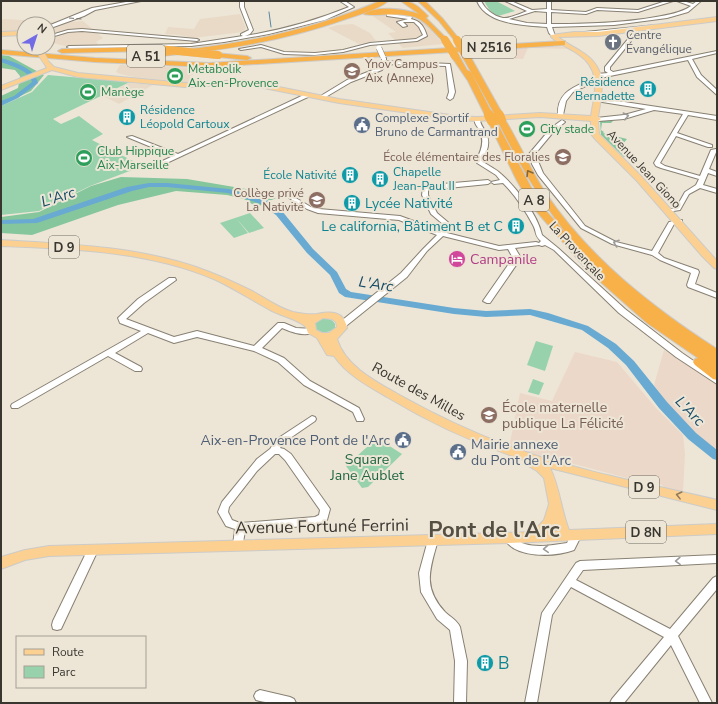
<svg xmlns="http://www.w3.org/2000/svg" width="718" height="704" font-family="'Nunito Sans',sans-serif">
	<style>
		.commercial { fill: #e9dac7 }
		.industrial { fill: #ecd8c9 }
		.green { fill: #97d2ac }
		.forest { fill: #86c69d }
		.lines { fill: none; stroke-linecap: round; stroke-linejoin: round }
		.stream { stroke: #5a87a1; stroke-width: 1 }
		.river { fill: #68aad1; fill-rule: evenodd }
		.minor-casing { stroke: #888173; stroke-width: 2 }
		.major-casing { stroke: #cccbc9; stroke-width: 2 }
		.highway-casing { stroke: #cccbc9; stroke-width: 2 }
		.minor { fill: #fff; fill-rule: evenodd }
		.major { fill: #fbd091; fill-rule: evenodd }
		.highway { fill: #f8b048; fill-rule: evenodd }
		.rail { stroke: #77736a; stroke-width: 1; stroke-dasharray: 5 2.5; stroke-linecap: butt }
		.minor-bridge-casing { stroke: #888173; stroke-width: 6; stroke-linecap: butt }
		.major-bridge-casing { stroke: #cccbc9; stroke-width: 7; stroke-linecap: butt }
		.highway-bridge-far1-casing { stroke: #cccbc9; stroke-width: 8; stroke-linecap: butt }
		.highway-bridge-casing { stroke: #cccbc9; stroke-width: 10; stroke-linecap: butt }
		.minor-bridge { stroke: #fff; stroke-width: 5 }
		.major-bridge { stroke: #fbd091; stroke-width: 6 }
		.highway-bridge-far1 { stroke: #f8b048; stroke-width: 8 }
		.highway-bridge { stroke: #f8b048; stroke-width: 10 }
		.oneway { stroke: #9c9a98 }
		.oneway2 { stroke: #85673a }
		.oneway3 { stroke: #907b5c }
		.labels { text-anchor: middle; stroke-width: 4; stroke-linejoin: round; paint-order: stroke }
		.far-worship-label { font-size: 12px; fill: #5b616d; stroke: #ede6d7; text-anchor: start }
		.far-education-label { font-size: 12px; fill: #785e54; stroke: #ede6d7; text-anchor: end }
		.far-leisure-label { font-size: 12px; fill: #27864d; stroke: #ede6d7; text-anchor: start }
		.far-culture-label { font-size: 12px; fill: #0d838f; stroke: #ede6d7; text-anchor: end }
		.far-service-label { font-size: 12px; fill: #4e5e75; stroke: #ede6d7; text-anchor: start }
		.far-street-label { font-size: 12px; fill: #393630; stroke: #ede6d7 }
		.shield { fill: #ede6d7; stroke: #6f6b62; stroke-width: 1 }
		.shield-label { font-size: 13px; font-weight: bold; fill: #393630 }
		.culture-label { font-size: 14px; fill: #0d838f; stroke: #ede6d7; text-anchor: start }
		.hotel-label { font-size: 14px; fill: #b23c85; stroke: #ede6d7; text-anchor: start }
		.street-label { font-size: 14px; fill: #393630; stroke: #ede6d7 }
		.education-label { font-size: 14px; fill: #785e54; stroke: #ede6d7; text-anchor: start }
		.service-label { font-size: 14px; fill: #4e5e75; stroke: #ede6d7; text-anchor: end }
		.park-label { font-size: 14px; fill: #1f6640; stroke: #ede6d7 }
		.water-label { font-size: 15px; font-style: italic; fill: #164b66; stroke: #ede6d7 }
		.near-street-label { font-size: 17px; fill: #393630; stroke: #ede6d7 }
		.near-culture-label { font-size: 17px; fill: #0d838f; stroke: #ede6d7; text-anchor: start }
		.near-district-label { font-size: 22px; font-weight: bold; fill: #554f43; stroke: #ede6d7 }
	</style>
	<rect width="100%" height="100%" fill="#ede6d7"/>
	<g class="commercial">
		<path d="M381,13L407,14L416,17L424,22L443,44L403,48L388,33L396,32L371,15Z"/>
		<path d="M240,14L246,28L243,32L193,38L179,35L165,34L168,27L194,29L200,19Z"/>
		<path d="M4,19L62,22L48,27V24H24V31H1V20Z"/>
		<path d="M83,21L103,38L96,42L98,43L96,46H65L53,43L48,40L63,35L50,30L69,22Z"/>
		<path d="M353,24L370,33L376,41L359,44L328,28L338,25Z"/>
		<path d="M120,65L205,68L190,76L192,78L201,82H183L134,77L120,74L116,72Z"/>
		<path d="M129,83L153,85L119,104L103,96Z"/>
	</g>
	<g class="industrial">
		<path d="M531,46L564,47L568,49L528,48L523,59L479,57L478,50Z"/>
		<path d="M664,350L717,385V450L707,444L668,406L654,385Z"/>
		<path d="M575,352L617,362L656,408L683,435L685,454L683,492L666,488L654,480L646,483L509,447L520,393L552,401Z"/>
	</g>
	<g class="green">
		<path d="M484,1H496L515,11L498,16L490,11Z"/>
		<path d="M48,75L130,82L53,119L61,124L79,116L103,134L92,140L135,162L156,164L153,167L143,166L90,186L39,211L1,215V106L32,92Z"/>
		<path d="M250,213L264,228L249,233L236,218L248,233L234,238L220,223Z"/>
		<path d="M321,319C327,318 333,319 335,324V328C329,333 321,334 315,329V323Z"/>
		<path d="M536,341L553,346L545,371L527,365Z"/>
		<path d="M533,379L544,383L539,395L528,392Z"/>
		<path d="M377,438L402,454L368,487L362,488L346,466Z"/>
	</g>
	<g class="forest">
		<path d="M1,55L9,56L44,75L31,91L1,105V96L18,88L20,76L15,70L1,68Z"/>
		<path d="M611,119L613,121L611,123H602L601,130L604,132L603,133L627,139L622,145L616,146L627,156L624,157L601,135L600,121Z"/>
		<path d="M121,177L187,179L252,190L276,198L257,207L244,199L227,195L176,191L118,205L32,235L1,233V217L39,212L91,186Z"/>
	</g>
	<g class="lines">
		<path class="stream" d="M269,12L271,27"/>
		<g class="river">
			<path d="M1,58C14,62 35,68 38,83L18,98L1,106V101L14,96L32,82C29,70 11,66 1,62Z"/>
			<path d="M149,183H167L229,189L267,200L282,211L313,249L337,272L346,289L351,292L454,308L486,311L530,309L548,313L588,326L616,344L634,361L667,402L696,433L717,450V460L713,459L688,439L659,408L626,365L608,348L582,330L530,315L486,317L454,314L345,297L339,293L330,275L307,253L276,215L261,204L228,193L167,187H149L132,191L37,223L1,224V220L33,219L127,187Z"/>
		</g>
		<g class="minor-casing">
			<g id="minor">
				<path d="M132,1H141L95,10L84,16L48,29V26L92,8Z"/>
				<path d="M240,1H244V7L253,30L250,34L245,36C281,30 315,21 349,7L340,1H345L354,7L325,20L269,34L224,42L191,46L69,48L67,47L69,46L191,44L243,36L241,35V34L249,30L240,7Z"/>
				<path d="M477,1H481C485,9 493,16 503,18C508,19 522,13 527,11L505,1H511L532,10L547,9V1H551V10L586,12L597,8L638,10L666,1H673L638,12L597,10L586,14L551,12V24H554C588,24 622,23 656,17C667,15 681,13 691,6L677,1H683L693,4L697,1H701L688,12L667,18L614,25L552,27L555,36L553,37L549,33L547,27C524,25 487,25 477,1ZM535,11L547,12V24L527,23L509,19Z"/>
				<path d="M389,14L412,17L411,19C421,21 424,27 427,36L417,41L370,45L343,52L315,55L284,54L261,47L241,50L239,49L261,45L284,52L315,53L343,50L370,43L416,39L423,35L419,27L414,22H403L407,26L403,27L397,22L408,19L387,16V14Z"/>
				<path d="M657,25H659V27L634,30L637,33L636,35L610,67V70L613,72L717,51V53L692,59L701,75L717,90V95L697,77L688,60L605,77L573,92L566,101L563,115L558,116C556,89 579,86 598,76L596,75L597,74L608,73L605,71V67L633,33L629,30L587,34L585,33V32Z"/>
				<path d="M82,29L197,39L199,40L197,41L82,31L68,32L48,38V36L68,30Z"/>
				<path d="M382,58H386V61L450,64L455,92L453,98L450,100L447,98L449,92L446,66L386,64L382,70L351,82L324,98L319,97L347,80L378,68L382,64Z"/>
				<path d="M308,93L310,94V96L156,168L153,166L154,165L173,156L127,137L132,136L178,154Z"/>
				<path d="M598,98L717,116V120L688,115L677,133L712,145V147H708L676,136L660,163L665,166L700,176L711,150L716,149L717,150L709,169L717,172V176L708,173L703,185L717,189V193L700,188L689,194L680,210L667,212V210L676,208L685,192L696,185L699,179L661,168L656,166L654,163L683,114L654,110L624,119L598,121L595,119L596,118L624,115L646,109L596,101V99Z"/>
				<path d="M475,118L480,119C480,124 483,127 485,131C491,141 488,151 482,160L483,162C489,166 496,169 501,174C516,187 538,215 542,235L558,248L625,309L682,353L717,377V384L676,357L619,313L554,250L545,245L542,246L539,245L515,248L521,258L490,303H487L483,301L513,258L508,249L499,250L443,236L427,251L407,277L346,326H340L339,324L340,322L401,273L423,249L437,235L399,220L318,213L307,209L289,198L292,196L294,197L311,207L319,209L400,216L441,231L444,229V225L431,214L422,195L423,188L431,185L488,180L491,182L500,180L496,175L477,163L476,160C482,150 485,140 479,129C476,125 474,123 475,118ZM491,182L494,184L503,183C515,195 525,210 533,225C537,232 534,235 541,241L539,243L536,242L499,246L447,233L450,229V224L437,213L428,195V190L488,184Z"/>
				<path d="M562,120L565,122L564,123L555,130L535,154L543,173L585,226L616,242L652,251L669,222L682,220V222L674,224L658,253L664,258L698,270L699,272L695,284L717,293V298L688,287L687,285L691,273L660,260L652,255L612,244L581,228L538,175L532,164L529,154L551,128Z"/>
				<path d="M169,278H175L176,280L144,303L126,319L174,337L197,331L254,346L278,323H284L296,328L314,329L315,331C307,338 291,332 282,328L262,348L284,358L310,381L359,408L364,419L363,421H357L353,412L304,385L278,362L254,351L197,337L174,343L148,333L115,353L141,367L142,369L141,371H135L108,356L18,408H12L11,406L12,404L141,331L120,323L118,318L138,299Z"/>
				<path d="M312,416L315,417L316,419L315,421L283,443L280,448L284,449L291,454L328,506L330,509L327,520L317,525L245,531L242,548L238,549L234,548L233,545L235,529L226,526L218,512L222,502L257,459L270,449L277,439ZM275,454H279L285,460L320,510L319,515L315,517L240,523L232,520L228,512L229,507L257,471Z"/>
				<path d="M576,532L580,533L581,536L574,550C555,557 514,559 504,538L505,535C513,532 517,542 525,544C538,548 553,545 567,543L572,533Z"/>
				<path d="M433,536L437,537L438,540C430,569 422,587 445,612C450,617 457,620 460,627L467,661L466,703H454L455,661L450,630L437,619L421,592L419,573L428,540L429,537Z"/>
				<path d="M93,546L97,547L98,550L61,629L57,630L53,629L52,625L53,621L89,547Z"/>
				<path d="M717,555V563L583,570L576,580L670,629L713,578L717,576V589L678,636L712,703H700L671,645L624,703H610L612,699L664,637L571,587L552,615L537,703H525L542,613L576,563L580,561Z"/>
				<path d="M260,690L290,697L294,699L296,703C283,703 268,704 256,700L254,696L256,692Z"/>
			</g>
		</g>
		<g class="major-casing">
			<g id="major">
				<path d="M717,17V21L598,36L558,37C566,43 574,47 582,52C609,69 602,91 598,117L601,119L598,121L599,134L642,177L717,261V269L714,268L702,256L637,181L596,140L591,134V121L540,117L477,121L457,120L339,103L244,84L185,87L78,77L52,70L1,90V86L47,68L42,60L45,58L54,67L78,73L185,83L244,80L339,99L457,116L477,117L540,113L591,116C595,92 602,70 578,54C569,48 559,44 551,37V35L574,32H598Z"/>
				<path d="M24,31V35L1,36V32Z"/>
				<path d="M1,240C66,244 134,246 196,267C216,274 234,282 252,291C265,298 278,308 293,312C298,313 310,315 317,314C331,311 344,311 347,328L337,339C345,365 373,380 396,393C435,415 475,434 517,449C582,472 650,484 717,500V510L550,468C560,488 561,510 569,530L717,524V534L509,543L49,556L25,560L1,569V557L25,550L49,546L533,532L544,520L549,504L544,478L537,471L525,464L524,460C476,444 430,423 387,397C368,386 346,374 334,356L327,355L317,338L308,333L306,327L302,324C293,318 282,316 272,311C253,301 235,289 216,280C149,251 73,249 1,246ZM323,318L332,319L336,322L337,327L329,333H322L316,330L315,323ZM554,524L557,531H550Z"/>
			</g>
		</g>
		<g class="highway-casing">
			<g id="highway">
				<path d="M380,1H388C379,9 358,15 346,19C278,43 208,53 136,58L132,56L136,54C222,48 300,35 380,1Z"/>
				<path d="M401,1C413,1 419,7 427,15L428,16L426,18L447,39V41H443C434,33 428,23 417,18C402,11 368,17 364,14C375,5 406,9 419,14Z"/>
				<path d="M418,1H425L443,19L459,39V41H455L439,21Z"/>
				<path d="M562,41H565V45L209,67L95,62L1,54V50L95,58L209,63Z"/>
				<path d="M146,47H149V51L62,53L58,51L62,49Z"/>
				<path d="M215,53L247,56L251,58L247,60L218,57L214,55Z"/>
				<path d="M452,54H458L467,70L471,72L492,113L491,115H485L468,81L451,56Z"/>
				<path d="M463,54H466L470,56L502,113L501,115H495L494,113L462,56Z"/>
				<path d="M498,118H504C519,142 530,169 545,192C589,258 652,307 717,349V380L713,379L695,365L693,362L695,359L698,358L647,323L587,270L531,205L516,179L488,121L489,119H492L496,121L540,204L575,244C541,203 521,167 497,120Z"/>
			</g>
		</g>
		<use href="#minor" class="minor"/>
		<use href="#major" class="major"/>
		<use href="#highway" class="highway"/>
		<path class="rail" d="M69,18L82,19"/>
		<g class="minor-bridge-casing">
			<path id="minor-bridge" d="M379,48L383,57"/>
		</g>
		<g class="major-bridge-casing">
			<path id="major-bridge" d="M38,49L45,60"/>
		</g>
		<g class="highway-bridge-far1-casing">
			<g id="highway-bridge-far1">
				<path d="M445,40L455,56"/>
				<path d="M457,40L466,56"/>
				<path d="M158,49L218,55"/>
				<path d="M488,113L490,116"/>
				<path d="M498,113L499,116"/>
			</g>
		</g>
		<g class="highway-bridge-casing">
			<g id="highway-bridge">
				<path d="M489,115L492,121"/>
				<path d="M499,115L501,120"/>
			</g>
		</g>
		<use href="#minor-bridge" class="minor-bridge"/>
		<use href="#major-bridge" class="major-bridge"/>
		<use href="#highway-bridge-far1" class="highway-bridge-far1"/>
		<use href="#highway-bridge" class="highway-bridge"/>
	</g>
	<defs><path id="oneway-chevron" d="M-2-3.5L2.5 0L-2 3.5" fill="none" stroke-width="1.6" stroke-linecap="round" stroke-linejoin="round"/></defs>
	<g class="oneway">
		<use href="#oneway-chevron" transform="translate(626 116) rotate(-13)"/>
		<use href="#oneway-chevron" transform="translate(616 243) rotate(-161)"/>
		<use href="#oneway-chevron" transform="translate(546 549) rotate(176)"/>
		<use href="#oneway-chevron" transform="translate(678 561) rotate(178)"/>
	</g>
	<use class="oneway2" href="#oneway-chevron" transform="translate(529 173) rotate(-121)"/>
	<use class="oneway3" href="#oneway-chevron" transform="translate(679 495) rotate(-166)"/>
	<defs>
		<g id="church-disc" transform="scale(0.9)"><circle r="9.5" fill="#6b7280" stroke="#ede6d7"/><path d="M-1.2-6h2.4v3.5h3.3v2.4h-3.3V6h-2.4V-.1h-3.3v-2.4h3.3Z" fill="#fff"/></g>
		<g id="university-disc" transform="scale(0.9)"><circle r="9.5" fill="#8d6e63" stroke="#ede6d7"/><path d="M0-5L7-2L0 1L-7-2ZM-4 1L0 2.5L4 1V4Q0 6-4 4Z" fill="#fff"/></g>
		<g id="stadium-disc" transform="scale(0.9)"><circle r="9.5" fill="#2e9e5b" stroke="#ede6d7"/><path d="M0-5a6.5 5 0 1 0 0 10a6.5 5 0 1 0 0-10ZM-3.5-1.8h7v3.6h-7Z" fill="#fff"/></g>
		<g id="building-disc" transform="scale(0.9)"><circle r="9.5" fill="#0f9aa8" stroke="#ede6d7"/><path d="M-4-6H4V6H1V3H-1V6H-4ZM-2.5-4.3h1.7v1.8h-1.7ZM.8-4.3h1.7v1.8H.8ZM-2.5-1h1.7V.8h-1.7ZM.8-1h1.7V.8H.8Z" fill="#fff"/></g>
		<g id="civic-disc" transform="scale(0.9)"><circle r="9.5" fill="#5c6f8a" stroke="#ede6d7"/><path d="M-.6-6.5H3V-4.5H.6V-3L4-1V1h2V6H-6V1h2V-1L-.6-3ZM-1.2 2.5V6h2.4V2.5Z" fill="#fff"/></g>
		<g id="school-disc" transform="scale(0.9)"><circle r="9.5" fill="#8d6e63" stroke="#ede6d7"/><path d="M0-5L7-2L0 1L-7-2ZM-4 1L0 2.5L4 1V4Q0 6-4 4Z" fill="#fff"/></g>
		<g id="hotel-disc" transform="scale(0.9)"><circle r="9.5" fill="#d1479c" stroke="#ede6d7"/><path d="M-6-4.5h1.5V1H6V5H4.5V3h-9V5H-6ZM-4 0a1.8 1.8 0 1 1 3.6 0ZM.5 0V-2.5h3Q6-2.5 6 0Z" fill="#fff"/></g>
	</defs>
	<g fill-rule="evenodd">
		<use href="#church-disc" x="613" y="42"/>
		<use href="#university-disc" x="352" y="71"/>
		<use href="#stadium-disc" x="175" y="76"/>
		<use href="#building-disc" x="648" y="89"/>
		<use href="#stadium-disc" x="88" y="92"/>
		<use href="#building-disc" x="127" y="117"/>
		<use href="#civic-disc" x="362" y="125"/>
		<use href="#stadium-disc" x="527" y="129"/>
		<use href="#school-disc" x="563" y="157"/>
		<use href="#stadium-disc" x="84" y="158"/>
		<use href="#building-disc" x="350" y="175"/>
		<use href="#building-disc" x="380" y="179"/>
		<use href="#school-disc" x="317" y="200"/>
		<use href="#building-disc" x="352" y="203"/>
		<use href="#building-disc" x="516" y="226"/>
		<use href="#hotel-disc" x="457" y="259"/>
		<use href="#school-disc" x="489" y="415"/>
		<use href="#civic-disc" x="403" y="440"/>
		<use href="#civic-disc" x="458" y="452"/>
		<use href="#building-disc" x="485" y="663"/>
	</g>
	<g class="labels">
		<g class="far-worship-label">
			<text x="626" y="39">Centre<tspan x="626" dy="14">Évangélique</tspan></text>
		</g>
		<g class="far-education-label">
			<text x="365" y="68" text-anchor="start">Ynov Campus<tspan x="365" dy="14">Aix (Annexe)</tspan></text>
			<text x="550" y="161">École élémentaire des Floralies</text>
			<text x="304" y="197">Collège privé<tspan x="304" dy="14">La Nativité</tspan></text>
		</g>
		<g class="far-leisure-label">
			<text x="188" y="73">Metabolik<tspan x="188" dy="14">Aix-en-Provence</tspan></text>
			<text x="101" y="96">Manège</text>
			<text x="540" y="133">City stade</text>
			<text x="97" y="155">Club Hippique<tspan x="97" dy="14">Aix-Marseille</tspan></text>
		</g>
		<g class="far-culture-label">
			<text x="635" y="86">Résidence<tspan x="635" dy="14">Bernadette</tspan></text>
			<text x="140" y="114" text-anchor="start">Résidence<tspan x="140" dy="14">Léopold Cartoux</tspan></text>
			<text x="393" y="176" text-anchor="start">Chapelle<tspan x="393" dy="14">Jean-Paul II</tspan></text>
			<text x="337" y="179">École Nativité</text>
		</g>
		<g class="far-service-label">
			<text x="375" y="122">Complexe Sportif<tspan x="375" dy="14">Bruno de Carmantrand</tspan></text>
		</g>
		<g class="far-street-label">
			<text transform="translate(644 169) rotate(47)" y="4">Avenue Jean Giono</text>
			<text transform="translate(577 251) rotate(47)" y="4">La Provençale</text>
		</g>
		<g class="shield">
			<rect x="462" y="36" width="54" height="22" rx="3"/>
			<rect x="127" y="45" width="38" height="22" rx="3"/>
			<rect x="519" y="189" width="30" height="22" rx="3"/>
			<rect x="49" y="236" width="30" height="22" rx="3"/>
			<rect x="629" y="476" width="30" height="22" rx="3"/>
			<rect x="626" y="521" width="40" height="22" rx="3"/>
		</g>
		<g class="shield-label">
			<text x="489" y="52">N 2516</text>
			<text x="146" y="61">A 51</text>
			<text x="534" y="205">A 8</text>
			<text x="64" y="252">D 9</text>
			<text x="644" y="492">D 9</text>
			<text x="646" y="537">D 8N</text>
		</g>
		<g class="culture-label">
			<text x="365" y="208">Lycée Nativité</text>
			<text x="503" y="231" text-anchor="end">Le california, Bâtiment B et C</text>
		</g>
		<g class="hotel-label">
			<text x="470" y="264">Campanile</text>
		</g>
		<g class="street-label">
			<text transform="translate(419 391) rotate(29)" y="5">Route des Milles</text>
		</g>
		<g class="education-label">
			<text x="502" y="412">École maternelle<tspan x="502" dy="16">publique La Félicité</tspan></text>
		</g>
		<g class="service-label">
			<text x="390" y="445">Aix-en-Provence Pont de l'Arc</text>
			<text x="471" y="449" text-anchor="start">Mairie annexe<tspan x="471" dy="16">du Pont de l'Arc</tspan></text>
		</g>
		<g class="park-label">
			<text x="367" y="464">Square<tspan x="367" dy="16">Jane Aublet</tspan></text>
		</g>
		<g class="water-label">
			<text transform="translate(58 197) rotate(-18)" y="5">L'Arc</text>
			<text transform="translate(376 284) rotate(9)" y="5">L'Arc</text>
			<text transform="translate(690 411) rotate(46)" y="5">L'Arc</text>
		</g>
		<g class="near-street-label">
			<text transform="translate(322 526) rotate(-1)" y="6">Avenue Fortuné Ferrini</text>
		</g>
		<g class="near-culture-label">
			<text x="498" y="669">B</text>
		</g>
		<g class="near-district-label">
			<text x="494" y="537">Pont de l'Arc</text>
		</g>
	</g>
	<rect width="718" height="704" fill="none" stroke="#393630" stroke-width="4"/>
	<rect x="16" y="636" width="130" height="52" fill="#ede6d7" stroke="#a5a094"/>
	<rect x="24" y="649" width="20" height="6" fill="#fbd091" stroke="#a5a094"/>
	<text x="52" y="656" font-size="12" fill="#393630">Route</text>
	<rect x="24" y="666" width="20" height="12" fill="#97d2ac" stroke="#a5a094"/>
	<text x="52" y="676" font-size="12" fill="#393630">Parc</text>
	<g transform="translate(36 36) rotate(39)"><circle r="19" fill="#ede6d7" stroke="#a5a094"/>
	<path d="M0-3L7 15L0 10L-7 15Z" fill="#726be5"/>
	<text y="-6" font-size="11" font-weight="bold" text-anchor="middle" fill="#393630">N</text>
	</g>
</svg>
